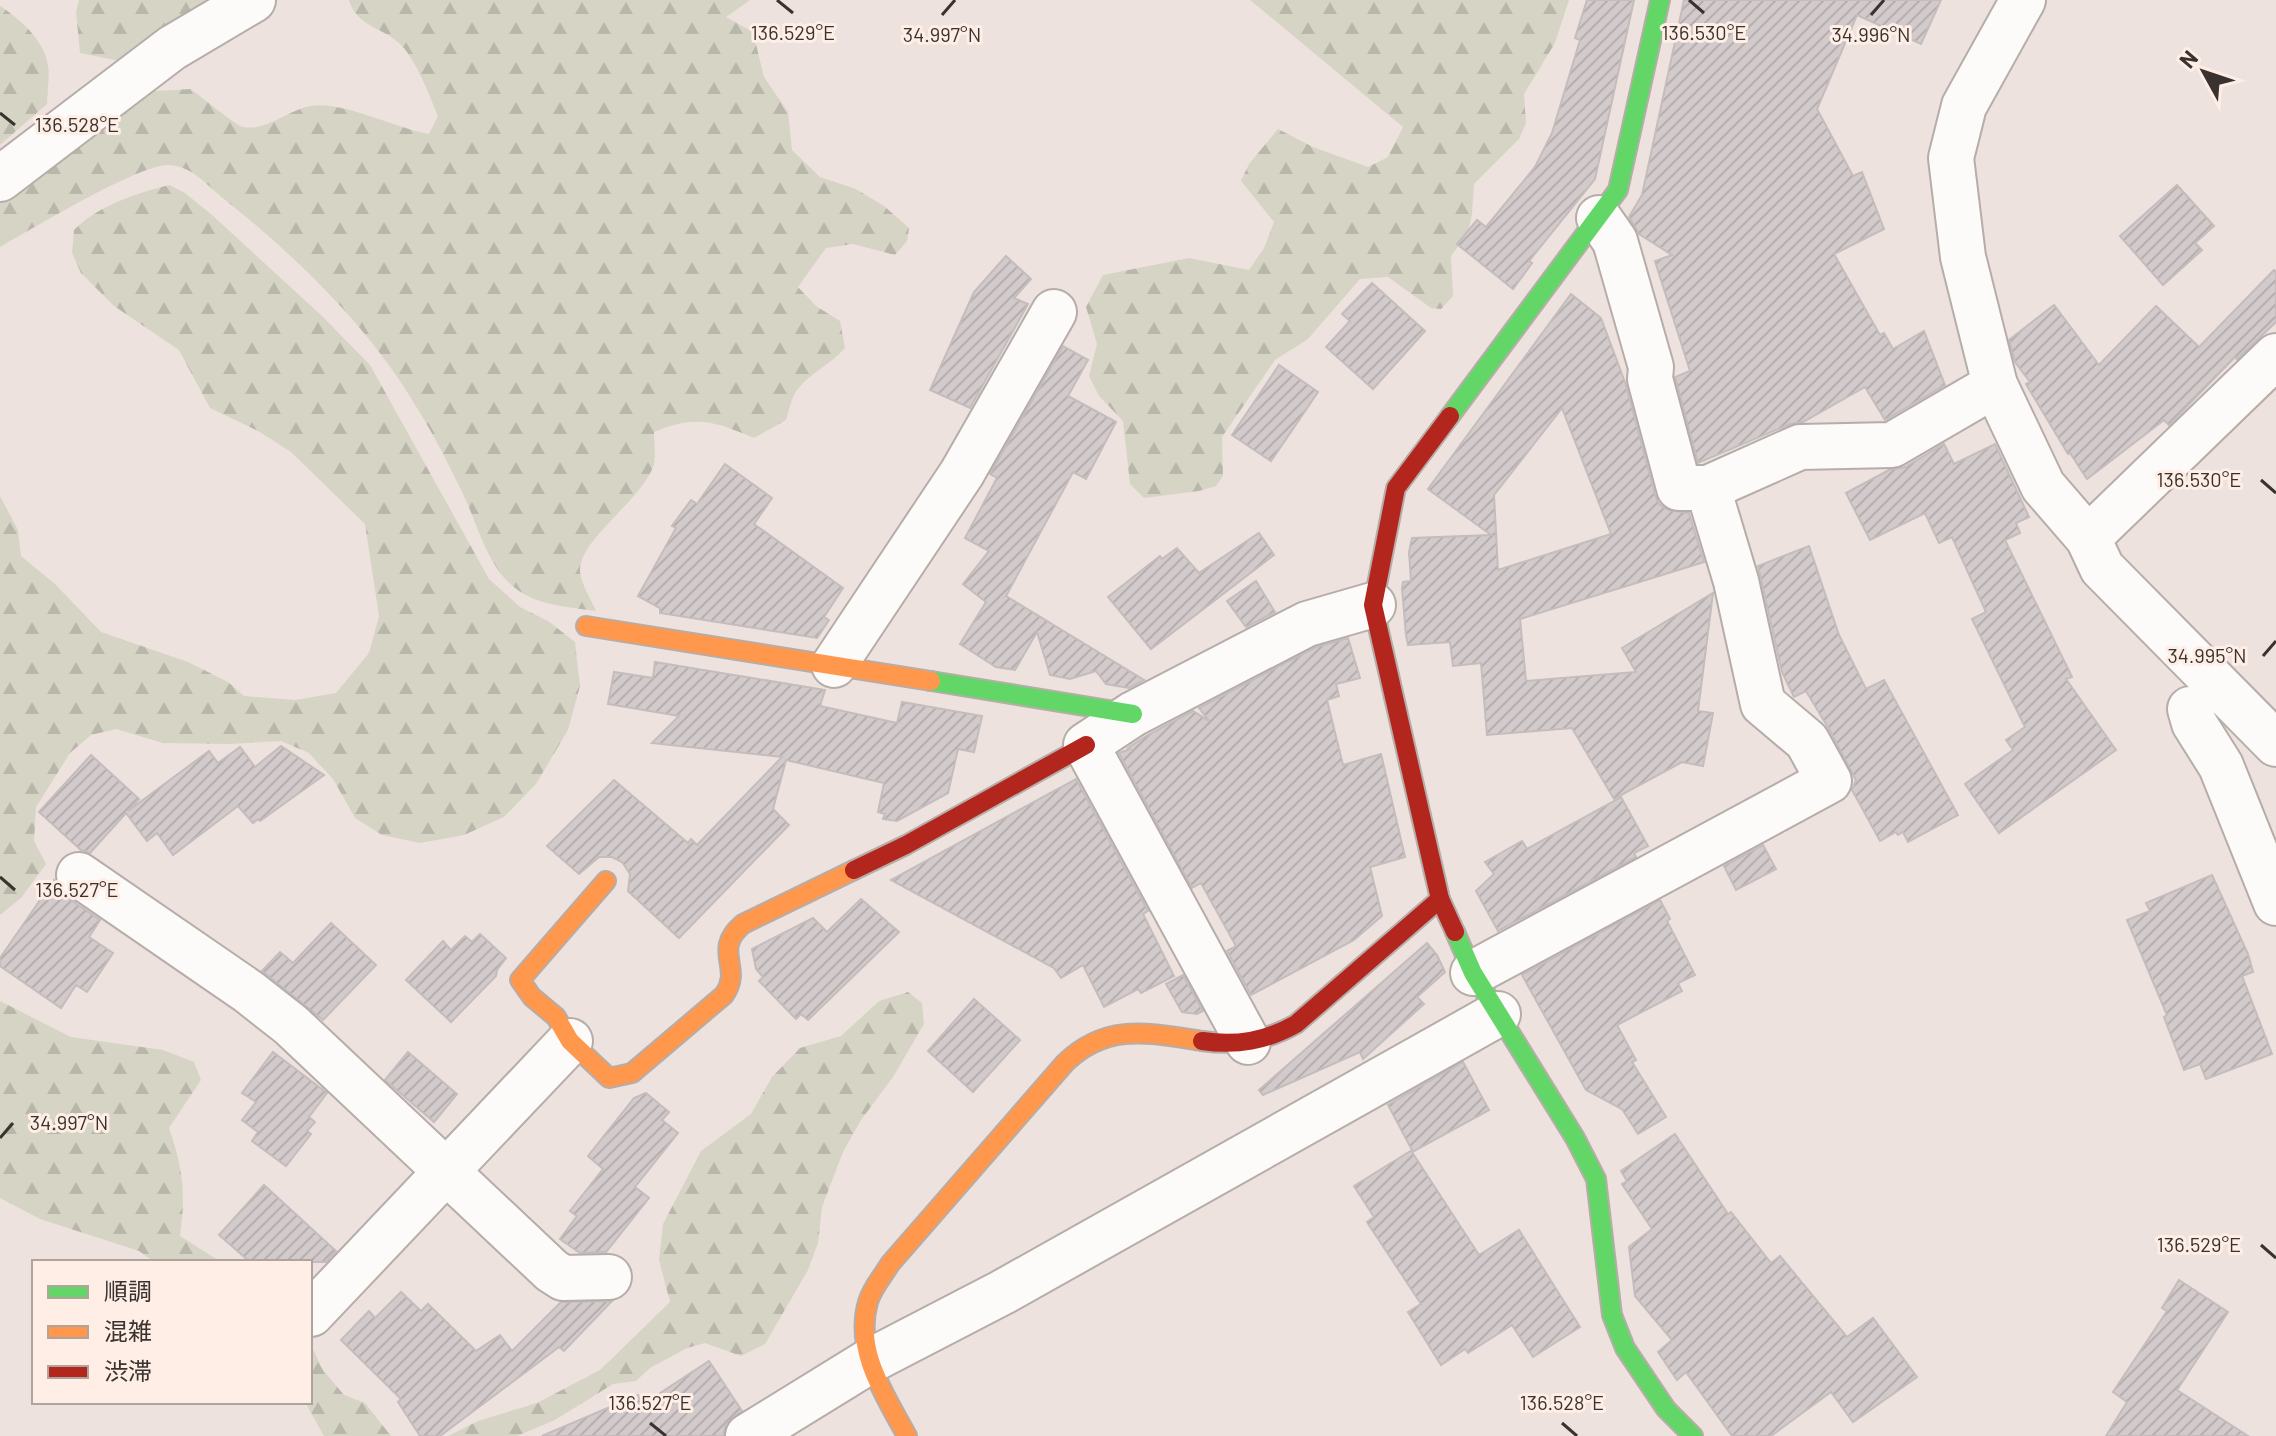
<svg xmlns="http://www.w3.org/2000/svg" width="2276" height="1436" font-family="Barlow,'Noto Sans JP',sans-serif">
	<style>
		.forest { fill: url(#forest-firs) }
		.building { fill: url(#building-hatch); stroke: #c4bcbd; stroke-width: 2; fill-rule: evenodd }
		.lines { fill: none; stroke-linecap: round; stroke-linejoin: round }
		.street-casing { stroke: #b6ada9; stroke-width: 48 }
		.fast-casing { stroke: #b6ada9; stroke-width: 22 }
		.slow-casing { stroke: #b6ada9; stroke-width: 22 }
		.jam-casing { stroke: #b6ada9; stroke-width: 22 }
		.street { stroke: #fcfbfa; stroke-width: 44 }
		.fast { stroke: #63d668; stroke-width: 18 }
		.slow { stroke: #ff974d; stroke-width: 18 }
		.jam { stroke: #b3261e; stroke-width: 18 }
		.ticks { fill: none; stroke: #39322e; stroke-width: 3 }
		.ticks-label { font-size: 20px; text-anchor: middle; fill: #39322e; stroke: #feeee6; stroke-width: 6; stroke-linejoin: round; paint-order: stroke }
	</style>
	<defs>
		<pattern id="forest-firs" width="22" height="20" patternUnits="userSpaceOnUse" patternTransform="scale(2)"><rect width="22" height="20" fill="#d6d5c5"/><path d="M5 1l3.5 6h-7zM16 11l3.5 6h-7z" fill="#b8b7aa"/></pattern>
		<pattern id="building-hatch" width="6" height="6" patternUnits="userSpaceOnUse" patternTransform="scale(2)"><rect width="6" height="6" fill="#d3cbcb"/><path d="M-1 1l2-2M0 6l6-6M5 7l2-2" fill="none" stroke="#b6afaf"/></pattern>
	</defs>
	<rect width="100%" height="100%" fill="#ede2dd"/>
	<g class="forest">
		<path d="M79,0H229L119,61L80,53L76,12Z"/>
		<path d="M349,0H750L726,17L753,32L764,77L788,112L792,150L820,177L856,189L884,206L909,228L907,241L895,255L853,244L826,248L798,287L816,306L840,321L845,348C831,364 810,373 797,390C791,398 789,411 786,420L754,438C713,421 696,415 654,432C654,442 656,455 654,464C643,500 579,539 580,571C581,584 591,599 596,611C569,607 538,606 515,588C487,566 478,525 463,494C449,465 434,435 417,408C371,329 296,256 224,199C207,186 193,166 169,165C139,164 32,229 0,247V201L105,121L154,91L191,89C198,95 237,125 240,126C263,134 288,110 310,106C341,100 395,128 429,134L438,116C429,95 416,59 400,44C382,27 356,26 349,0Z"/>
		<path d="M1250,0H1569L1555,43L1524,94L1526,123L1519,139L1474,184L1472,214L1468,233L1451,256L1453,296L1441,309L1431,308L1388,277L1360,279L1308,339L1275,360L1222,437L1223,476L1216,486L1199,491L1144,498L1130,484L1123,421L1099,396L1089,376L1097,344L1086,307L1103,275L1189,258L1249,270L1264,248L1274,222L1241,181L1249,164L1278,129L1313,147L1368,167L1388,157L1403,127Z"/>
		<path d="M0,6C20,19 44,40 48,65C50,77 47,92 47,104L0,145Z"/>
		<path d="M169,185L185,193L212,215L321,315L370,365L489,579L520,607L548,621L575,642L580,686L568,730L536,784L504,817L464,835L420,843L382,835L355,818L333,779L309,753L281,741L230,744L163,743L116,729L91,735L70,753L36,807L34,841L46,864L21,898L0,915V496L18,530L21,556L55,584L101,632L188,662L228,682L244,696L295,700L336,693L369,653L379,616L365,524L291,452L260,432L210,408L179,350L114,306L81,273L72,253L74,230C99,205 135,194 169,185Z"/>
		<path d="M908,992L922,1003L924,1024L893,1077L861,1120L843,1152L822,1207L818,1243L808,1270L765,1344L741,1356L705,1343L687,1348L650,1368L636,1381L613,1384L555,1420L517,1436H448L478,1421L537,1403L600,1370L670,1302L659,1260L663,1224L701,1151L751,1114L772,1077L800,1048L841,1036L879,1001Z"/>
		<path d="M0,1001L71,1037L163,1050L194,1062L201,1080L169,1128C183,1168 186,1194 180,1236L221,1262H154L139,1251L40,1219L0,1198Z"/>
		<path d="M310,1343L323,1370L344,1395L365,1403L391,1436H324L305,1402H310Z"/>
	</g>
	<g class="building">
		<path d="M1587,0H1634L1595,179L1529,261L1532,263L1513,289L1457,244L1477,220L1486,227L1535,167L1552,133L1580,40L1575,38Z"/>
		<path d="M1684,0H1941L1921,44L1857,15L1817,109L1853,176L1862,172L1884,229L1834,254L1880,335L1884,333L1893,349L1924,331L1945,385L1885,420L1865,387L1803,422L1790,424L1698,463L1675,377L1690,371L1655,261L1672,255L1639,234L1629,217L1642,195Z"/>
		<path d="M2177,185L2214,226L2195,243L2202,250L2163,285L2120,236Z"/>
		<path d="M1006,256L1031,279L1014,298L1028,304L970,408L930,390L974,292Z"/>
		<path d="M2274,270L2276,272V322L2237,359L2235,357L2169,425L2164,420L2087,479L2070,453L2068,454L2026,384L2030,382L2015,362L2009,340L2054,305L2099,365L2156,306L2199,347Z"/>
		<path d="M1372,283L1425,331L1373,389L1326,347L1350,321L1342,314Z"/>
		<path d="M1571,294L1601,318L1626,385L1655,495L1659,504L1668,510L1689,513L1704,562L1520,619L1526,681L1636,672L1622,648L1713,593L1698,711L1713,713L1703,766L1682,762L1614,799L1572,728L1487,735L1481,663L1453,666L1450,642L1408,645L1406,635L1402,588L1403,582L1411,581L1409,552L1412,538L1491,535L1428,489ZM1562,408L1611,534L1498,570L1494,495Z"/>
		<path d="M1063,346L1088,360L1068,396L1116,422L1086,479L1073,472L1006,596L1144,680L1129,688L1106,684L1096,671L1070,679L1050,675L1037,632L1015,670L996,667L960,644L986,602L963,584L989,551L965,538L997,478L990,474Z"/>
		<path d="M1279,365L1318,392L1271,461L1232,435Z"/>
		<path d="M1944,444L1954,464L1995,444L2029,517L2016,523L2020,533L2005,540L2072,677L2066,679L2116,750L1999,833L1965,784L2013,750L2006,740L2025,727L1972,619L1986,612L1952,537L1939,543L1925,513L1870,540L1846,493L1889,470L1905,467Z"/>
		<path d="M725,464L772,498L754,524L843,588L824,617L829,620L817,638L660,613V608L638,596L676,528L672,526L691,500L697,504Z"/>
		<path d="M1259,533L1274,555L1151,649L1108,597L1160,556L1162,559L1177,548L1199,573Z"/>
		<path d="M1809,546L1839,635L1866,689L1884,680L1958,815L1908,842L1903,832L1898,835L1896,832L1880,841L1852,790L1856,780L1829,729L1806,691L1794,697L1782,672L1758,566Z"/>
		<path d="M1256,581L1275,612L1246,627L1227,601Z"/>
		<path d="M1348,638L1360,678L1336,684L1339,696L1327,700L1343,765L1381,754L1405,857L1370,867L1382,916L1354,940L1251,995L1227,951L1236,946L1201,883L1192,888L1119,753L1130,749L1128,748L1146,736L1193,711L1209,721L1199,708L1316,647Z"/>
		<path d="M655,662L825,690L820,706L897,723L902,702L982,716L974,752L958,749L948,793L897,821L883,819L885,814L878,812L884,783L786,760L773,809L789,825L679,938L628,891L630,874L622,862L612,857H599L579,874L547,846L614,780L688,843L691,839L697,845L782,757L652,743L679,716L608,704L614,672L653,678Z"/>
		<path d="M281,746L324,775L260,821L258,819L253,823L238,806L173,855L157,833L147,841L126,813L90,853L81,850L39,812L91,755L139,799L128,811L209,751L218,763L240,747L255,767Z"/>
		<path d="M1076,779L1148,911L1143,914L1174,976L1141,993L1138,989L1104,1007L1083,965L1061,978L1054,968L891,880Z"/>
		<path d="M1621,797L1648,846L1634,853L1636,857L1498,931L1476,891L1494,874L1485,862L1522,841L1527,849Z"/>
		<path d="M1763,845L1776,869L1736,890L1724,866Z"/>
		<path d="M2212,875L2248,954L2253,972L2242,976L2272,1054L2206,1079L2200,1064L2184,1070L2164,1017L2167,1015L2127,920L2150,911L2146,903Z"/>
		<path d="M54,880L65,896L100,920L89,937L113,953L87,992L76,985L61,1008L0,966V958Z"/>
		<path d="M861,899L899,932L808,1020L801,1014L796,1019L759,981L763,977L756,969L752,949L813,918L827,932Z"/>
		<path d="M1660,900L1670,919L1667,921L1695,975L1678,983L1682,991L1617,1025L1636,1060L1632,1062L1666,1117L1638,1134L1622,1109L1586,1090L1522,975Z"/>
		<path d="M331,923L376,965L323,1020L262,971L280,952L293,963Z"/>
		<path d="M480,934L506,958L497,970L496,976L451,1022L406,980L443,941L451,950L465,936L472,942Z"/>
		<path d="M1427,943L1437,955L1445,972L1417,997L1424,1004L1363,1059L1360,1052L1263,1095L1259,1090Z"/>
		<path d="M1183,975L1203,1011L1197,1014L1182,1012L1166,984Z"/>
		<path d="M974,999L1020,1040L973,1092L928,1051Z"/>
		<path d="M273,1052L327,1093L309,1117L315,1122L307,1131L311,1134L286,1166L252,1141L258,1132L242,1120L256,1102L242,1093Z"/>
		<path d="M408,1052L457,1094L434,1122L385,1080Z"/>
		<path d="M1463,1062L1489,1110L1412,1152L1479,1255L1519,1230L1580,1327L1533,1357L1512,1325L1468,1353L1465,1349L1441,1365L1408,1312L1421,1304L1367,1222L1374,1217L1354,1186L1412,1150L1388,1105Z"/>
		<path d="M646,1093L669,1112L662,1120L678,1133L635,1187L649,1198L606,1252L580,1253L560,1239L577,1216L570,1211L603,1169L588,1156L634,1098Z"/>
		<path d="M1675,1134L1728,1214L1731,1212L1771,1263L1780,1256L1847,1337L1873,1318L1917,1377L1853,1422L1831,1392L1771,1436H1732L1686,1372L1677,1380L1658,1352L1672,1340L1635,1296L1629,1247L1652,1229L1622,1184L1627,1181L1621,1171Z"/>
		<path d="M264,1185L336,1251L326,1262H250L219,1235Z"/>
		<path d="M2179,1280L2228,1312L2177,1390L2248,1436H2106L2127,1402L2113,1392L2167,1311L2162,1308Z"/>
		<path d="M401,1292L421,1311L428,1304L476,1351L500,1335L512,1351L561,1302L612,1301L564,1351L559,1347L440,1436H420L398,1402L401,1399L341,1340L369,1311L375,1318Z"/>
		<path d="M709,1361L742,1411L726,1424L723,1436H542L638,1395L642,1405Z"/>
	</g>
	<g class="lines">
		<g class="street-casing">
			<g id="street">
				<path d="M2023,0L1964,106L1951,158L1963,257L1995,385L2043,486L2088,538L2102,568L2276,744"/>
				<path d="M0,179L172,48L253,0"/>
				<path d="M1599,218L1615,241L1651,367L1650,379L1679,488H1708L1800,447L1892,445L1995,385"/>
				<path d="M2088,538L2276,356"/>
				<path d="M834,665L962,473L1054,312"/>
				<path d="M2190,709L2194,723L2221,766L2276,903"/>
				<path d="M79,875L249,992L291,1025L552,1271L563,1278L609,1277"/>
				<path d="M1473,973L1829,781L1807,741L1763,704L1736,581L1708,488"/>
				<path d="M1248,1042L1086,745L1133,714L1307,624L1373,605"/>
				<path d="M311,1314L570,1041"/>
				<path d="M748,1436L868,1362L1003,1292L1498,1014"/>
			</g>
		</g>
		<g class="fast-casing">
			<g id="fast">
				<path d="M1450,416L1618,190L1660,0"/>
				<path d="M931,681L1133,714"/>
				<path d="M1455,932L1473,973L1575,1138L1596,1179L1612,1315L1625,1348L1666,1409L1693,1436"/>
			</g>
		</g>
		<g class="slow-casing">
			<g id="slow">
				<path d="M586,626L931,681"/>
				<path d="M606,881L520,980L532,997L556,1017L570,1041L609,1078L632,1073L724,995C744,967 711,951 743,924L854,870"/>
				<path d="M907,1436C885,1395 854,1351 868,1302C872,1288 883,1276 890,1264L1065,1063C1107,1022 1150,1033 1202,1041"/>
			</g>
		</g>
		<g class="jam-casing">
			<g id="jam">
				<path d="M1450,416L1396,488L1373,605L1440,899L1455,932"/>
				<path d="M854,870L906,845L1086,745"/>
				<path d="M1202,1041C1237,1046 1266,1041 1296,1024L1440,899"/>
			</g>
		</g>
		<use href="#street" class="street"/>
		<use href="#fast" class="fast"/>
		<use href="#slow" class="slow"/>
		<use href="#jam" class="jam"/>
	</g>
	<path class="ticks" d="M777,0L793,13M1689,0L1704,13M942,15L955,0M1871,15L1884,0M0,113L15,125M2261,480L2276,493M2263,656L2276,641M0,877L15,890M0,1138L13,1123M2261,1245L2276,1258M650,1423L666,1436M1562,1423L1577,1436"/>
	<g class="ticks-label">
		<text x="793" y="40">136.529°E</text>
		<text x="1704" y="40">136.530°E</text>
		<text x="942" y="42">34.997°N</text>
		<text x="1871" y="42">34.996°N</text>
		<text x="77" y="132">136.528°E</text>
		<text x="2199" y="487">136.530°E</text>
		<text x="2207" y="663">34.995°N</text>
		<text x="77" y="897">136.527°E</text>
		<text x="69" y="1130">34.997°N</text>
		<text x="2199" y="1252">136.529°E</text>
		<text x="650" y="1410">136.527°E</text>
		<text x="1562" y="1410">136.528°E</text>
	</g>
	<rect x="32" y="1260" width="280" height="144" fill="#feeee6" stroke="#afa39c" stroke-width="2"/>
	<rect x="48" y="1286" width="40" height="12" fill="#63d668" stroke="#afa39c" stroke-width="2"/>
	<text x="104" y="1300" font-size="24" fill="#39322e">順調</text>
	<rect x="48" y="1326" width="40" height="12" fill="#ff974d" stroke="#afa39c" stroke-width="2"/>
	<text x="104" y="1340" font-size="24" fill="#39322e">混雑</text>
	<rect x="48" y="1366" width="40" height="12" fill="#b3261e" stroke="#afa39c" stroke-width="2"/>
	<text x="104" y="1380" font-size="24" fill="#39322e">渋滞</text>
	<g transform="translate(2204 72) rotate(310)" stroke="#feeee6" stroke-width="6" paint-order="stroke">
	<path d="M0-6L14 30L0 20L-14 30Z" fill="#39322e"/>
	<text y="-12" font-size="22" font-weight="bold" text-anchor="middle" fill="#39322e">N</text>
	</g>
</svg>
